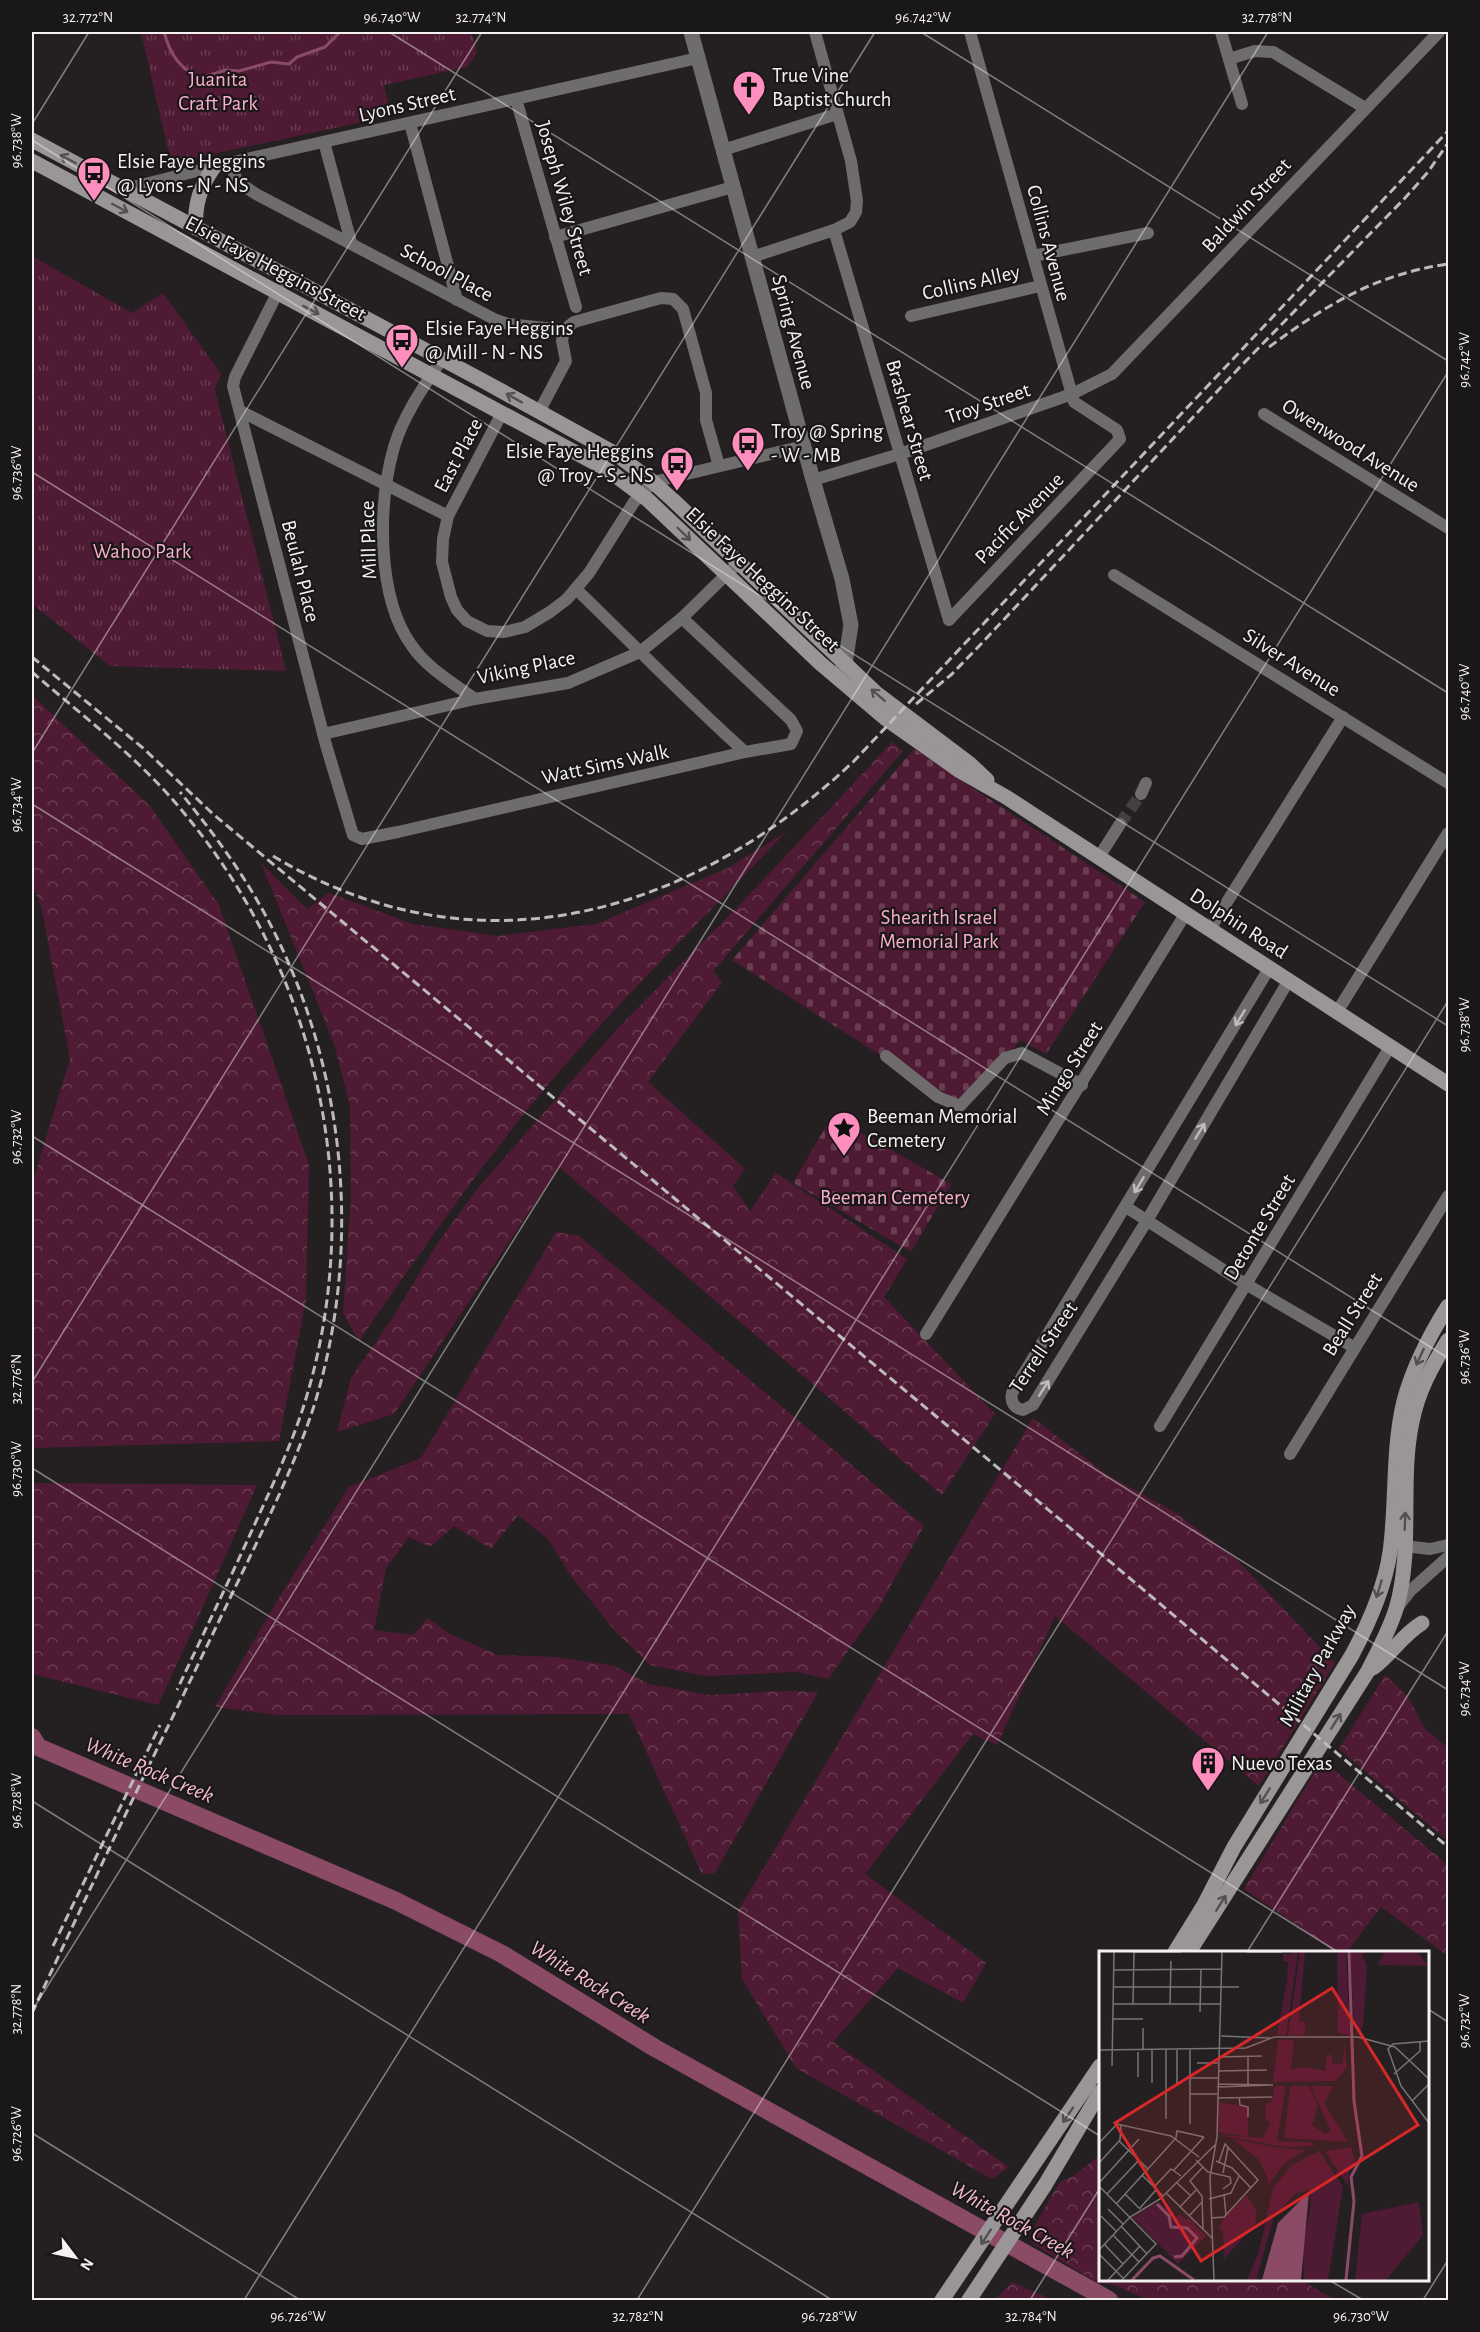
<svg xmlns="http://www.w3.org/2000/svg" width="1480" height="2332" font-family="'Alegreya Sans',sans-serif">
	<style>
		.forest { fill: url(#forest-crowns) }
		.cemetery { fill: url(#cemetery-stones) }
		.park { fill: url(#park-tufts) }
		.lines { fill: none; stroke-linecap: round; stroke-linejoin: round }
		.stream { stroke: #8b4b66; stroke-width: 3 }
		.river { stroke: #8b4b66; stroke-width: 18 }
		.minor-tunnel { stroke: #433f40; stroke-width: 12; stroke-dasharray: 12 6; stroke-linecap: butt }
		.minor { stroke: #6e6c6c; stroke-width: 12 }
		.tertiary { stroke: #6e6c6c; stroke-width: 15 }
		.secondary { stroke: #9a9698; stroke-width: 15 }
		.rail { stroke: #bdbabb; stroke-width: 3; stroke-dasharray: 9 4.5; stroke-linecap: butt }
		.oneway { stroke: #545052 }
		.oneway2 { stroke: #bebcbc }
		.ticks { fill: none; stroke: #f4f1f2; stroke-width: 1.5; stroke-opacity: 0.45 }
		.labels { text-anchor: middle; stroke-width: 4.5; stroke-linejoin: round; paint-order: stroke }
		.poi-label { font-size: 21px; fill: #f4f1f2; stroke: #1a1718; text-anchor: start }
		.park-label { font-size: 21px; fill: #faaccb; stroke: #1a1718 }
		.street-label { font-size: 21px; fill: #f4f1f2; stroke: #1a1718 }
		.water-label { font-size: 22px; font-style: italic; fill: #f6bbd2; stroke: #1a1718 }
		.inset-river { fill: none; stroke: #8b4b66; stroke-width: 3 }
		.inset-road { fill: none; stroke: #777475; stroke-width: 1.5 }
		.view { fill: #d62828; fill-opacity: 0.15; stroke: #d62828; stroke-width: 3 }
		.inset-edge { fill: none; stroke: #f4f1f2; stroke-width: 3 }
		.neatline { fill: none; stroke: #f4f1f2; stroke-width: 2 }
		.ticks-label { font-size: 15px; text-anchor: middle; fill: #f4f1f2 }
	</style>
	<defs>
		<pattern id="forest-crowns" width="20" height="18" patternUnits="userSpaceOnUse" patternTransform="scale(1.5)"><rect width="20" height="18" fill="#4f1a33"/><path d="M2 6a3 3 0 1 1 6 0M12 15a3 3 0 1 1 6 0" fill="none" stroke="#693c51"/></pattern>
		<pattern id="cemetery-stones" width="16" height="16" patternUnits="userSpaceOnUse" patternTransform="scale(1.5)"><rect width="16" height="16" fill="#4f1a33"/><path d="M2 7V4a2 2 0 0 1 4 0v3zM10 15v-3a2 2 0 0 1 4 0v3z" fill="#693c51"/></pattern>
		<pattern id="park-tufts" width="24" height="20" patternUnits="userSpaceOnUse" patternTransform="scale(1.5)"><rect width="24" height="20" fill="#4f1a33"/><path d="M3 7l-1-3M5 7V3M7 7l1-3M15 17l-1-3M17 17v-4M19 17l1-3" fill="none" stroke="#693c51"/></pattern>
	</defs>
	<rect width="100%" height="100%" fill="#242021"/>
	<g class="forest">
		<path d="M32,695L150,806L219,905L309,1165L306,1300L279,1441L32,1448V1177H34L70,1059L42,910L32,883Z"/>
		<path d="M892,742L903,751L713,971L722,982L648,1082L745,1169L733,1186L750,1211L776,1173L907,1259L884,1297L995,1414L942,1495L559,1167L394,1414L337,1432L351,1378L395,1314L437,1244L478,1188L618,1028L751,893Z"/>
		<path d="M786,832C700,922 610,1009 531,1105C470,1181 414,1261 359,1341L343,1313L351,1195L350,1105L334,1044L261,863L307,909L329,893L413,924L498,936L596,924L728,868Z"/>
		<path d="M556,1232L579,1236L924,1526L879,1607L828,1679L796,1672L706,1676L650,1665L614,1630L571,1576L548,1539L518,1515L491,1549L454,1526L430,1547L409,1537L386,1568L374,1630L413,1635L428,1618L450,1634L498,1655L556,1657L615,1666L649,1684L709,1695L786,1691L818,1692L715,1873L702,1874L629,1714L278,1715L215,1707L283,1591L349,1487L421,1458Z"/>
		<path d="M1033,1418L1106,1474L1176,1513L1235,1558L1335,1663L1259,1786L1055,1616L997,1745L973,1734L865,1874L986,1963L963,2003L898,1968L833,2042L1009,2167L992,2179L796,2068L742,1979L738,1911Z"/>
		<path d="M32,1483L257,1485L185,1647L158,1705L32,1674Z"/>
		<path d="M1385,1675L1408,1697L1425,1729L1448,1748V1841L1339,1749Z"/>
		<path d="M1322,1760L1448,1865V1956L1381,1907L1347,1952H1336L1244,1889Z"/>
		<path d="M1099,2156L1100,2280H1301L1335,2300H1149L1114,2285L1098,2283L1031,2243L1034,2227L1059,2183L1073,2176Z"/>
		<path d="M1012,2282L1053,2300H995Z"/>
	</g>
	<g class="cemetery">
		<path d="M914,749L1145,902L1046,1054L1021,1040L965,1105L872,1050L732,960Z"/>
		<path d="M832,1116L951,1184L911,1252L793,1183Z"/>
	</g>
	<g class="park">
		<path d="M141,32H471L477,52L467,67L384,85L391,116L171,163Z"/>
		<path d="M32,256L132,313L163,293L221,374L215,390L286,671L110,666L32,604Z"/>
	</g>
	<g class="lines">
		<path class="stream" d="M164,32C170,54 179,68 200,78L226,70L239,71L271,62L289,64L297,57L325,47L340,32"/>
		<path class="river" d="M32,1737L38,1747L394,1900L502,1954L655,2048L1109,2300"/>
		<path class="minor-tunnel" d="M1120,824L1141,794"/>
		<g class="minor">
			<path d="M1221,32L1242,104"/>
			<path d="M1229,59L1255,51L1273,52L1365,108"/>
			<path d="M516,99L576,307"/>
			<path d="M410,123L457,300"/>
			<path d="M324,142L351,242"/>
			<path d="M723,150L837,114"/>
			<path d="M229,163L238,182L256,194L496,320L508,324L564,330L574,322L661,298L673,299L683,309L706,393V420L719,466"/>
			<path d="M125,189L229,163L698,58"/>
			<path d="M834,230L949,620"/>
			<path d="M555,237L733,187"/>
			<path d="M1033,256L1148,233"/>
			<path d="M752,257L834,230L850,222L856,212L857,201L851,161L815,32"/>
			<path d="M286,276L235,377L233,386L326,745L353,835L362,839L398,832L745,752L791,744L797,731L791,720L682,618"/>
			<path d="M911,316L1040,286"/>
			<path d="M442,359C424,386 403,416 394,447C378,503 376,597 412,646C427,668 453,683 475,699"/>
			<path d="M240,411L448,516"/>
			<path d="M539,412L566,361L562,341L564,330"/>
			<path d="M502,413L448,516L443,539L442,562L451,597L457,610L467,621L487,631L504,632L525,627L550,612L567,599L589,573L634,502L653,482L804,446"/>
			<path d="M1264,414L1448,528"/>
			<path d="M813,480L900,454L1072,394L1112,374L1439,32"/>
			<path d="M1114,575L1448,783"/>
			<path d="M576,589C633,644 687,700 745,752"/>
			<path d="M949,620L1120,439L1117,430L1074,402L970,32"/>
			<path d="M323,734L475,699L568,683L640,652L682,618L739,562"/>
			<path d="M1141,794L1146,783"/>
			<path d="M1099,857L1120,824"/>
			<path d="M1210,929L1343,717"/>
			<path d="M1270,967L1012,1393C1010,1402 1014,1408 1023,1410L1033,1405L1146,1222L1289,980"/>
			<path d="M1337,1012L1448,833"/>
			<path d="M886,1056L938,1097L960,1106L1005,1058L1022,1053L1082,1085"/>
			<path d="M1126,1207L1239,1280L1355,1348"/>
			<path d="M926,1334L1186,913"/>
			<path d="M1160,1426L1390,1047"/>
			<path d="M1290,1454L1448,1196"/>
			<path d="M1404,1546L1430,1549L1448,1545"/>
			<path d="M1397,1608L1410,1591L1448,1557"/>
		</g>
		<path class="tertiary" d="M691,32L813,480L842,579L851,625L845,664L839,674"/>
		<g class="secondary">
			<path d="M32,140L487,383L616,454L653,482L674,501L876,693L970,764L987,780"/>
			<path d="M32,161L608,470L648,500L820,663L885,718L960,771L1006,797L1448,1084"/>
			<path d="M196,228C194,205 200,186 214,167"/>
			<path d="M1373,1668C1391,1655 1402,1635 1422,1623"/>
			<path d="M1175,1952L1204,1905L1234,1847L1352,1655C1369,1623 1385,1587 1390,1552C1397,1502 1392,1450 1404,1401C1413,1367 1429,1336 1448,1306"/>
			<path d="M1189,1952L1368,1671C1378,1651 1389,1631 1396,1609C1414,1549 1399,1483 1412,1422C1418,1391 1432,1366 1448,1340"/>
			<path d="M942,2300L1100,2066"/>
			<path d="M969,2300L1045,2185L1100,2092"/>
		</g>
		<g class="rail">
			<path d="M1269,347C1328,304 1374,275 1448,264"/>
			<path d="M32,657L143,748L213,814L1081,1537L1448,1847"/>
			<path d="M32,672C84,717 140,759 184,813C320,976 368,1201 304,1405C292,1443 275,1480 258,1517C232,1575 204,1632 177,1690"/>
			<path d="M916,704L952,674L981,644L1239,368L1405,198L1428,172L1448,143"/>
			<path d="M273,856C476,978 690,916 854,761L1448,131"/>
			<path d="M53,1946L160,1725"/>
			<path d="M32,2013C80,1910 128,1808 178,1706C205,1650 232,1594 259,1538C279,1496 298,1454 313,1409C364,1248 346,1067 267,918C243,873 212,831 180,792"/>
		</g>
	</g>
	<defs><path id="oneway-shaft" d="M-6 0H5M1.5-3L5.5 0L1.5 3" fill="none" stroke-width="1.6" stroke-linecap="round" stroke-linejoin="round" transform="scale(1.5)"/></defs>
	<g class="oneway">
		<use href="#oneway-shaft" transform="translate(68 159) rotate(-152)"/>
		<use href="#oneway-shaft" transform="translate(120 208) rotate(28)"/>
		<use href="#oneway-shaft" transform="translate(311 310) rotate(28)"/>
		<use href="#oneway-shaft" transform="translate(514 398) rotate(-151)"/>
		<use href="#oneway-shaft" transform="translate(684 534) rotate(44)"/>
		<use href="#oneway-shaft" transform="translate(878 695) rotate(-139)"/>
		<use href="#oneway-shaft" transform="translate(1420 1357) rotate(115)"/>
		<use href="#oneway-shaft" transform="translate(1405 1521) rotate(-88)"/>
		<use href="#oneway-shaft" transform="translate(1379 1589) rotate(107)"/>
		<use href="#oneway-shaft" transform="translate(1336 1721) rotate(-58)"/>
		<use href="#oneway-shaft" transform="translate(1265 1796) rotate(122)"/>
		<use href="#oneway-shaft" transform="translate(1221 1903) rotate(-58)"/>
		<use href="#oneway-shaft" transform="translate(1068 2115) rotate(124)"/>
		<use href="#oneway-shaft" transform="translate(986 2237) rotate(123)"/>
	</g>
	<g class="oneway2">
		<use href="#oneway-shaft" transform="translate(1240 1018) rotate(121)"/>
		<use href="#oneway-shaft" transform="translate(1200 1131) rotate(-59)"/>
		<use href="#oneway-shaft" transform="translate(1139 1185) rotate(121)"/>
		<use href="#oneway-shaft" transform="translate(1044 1388) rotate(-58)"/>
	</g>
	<path class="ticks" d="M389,32L1448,693M921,32L1448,361M32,124L89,32M32,140L1448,1026M32,472L1448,1358M32,753L482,32M32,804L1448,1690M32,1136L1338,1952M32,1382L875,32M32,1468L1100,2136M32,1801L832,2300M1247,1952L1448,1631M1428,2009L1448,2022M32,2011L1268,32M32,2133L300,2300M1329,2280L1363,2300M244,2300L1448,372M637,2300L1448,1001M1030,2300L1100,2188M1423,2300L1448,2260"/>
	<defs>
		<g id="church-pin" transform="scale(1.725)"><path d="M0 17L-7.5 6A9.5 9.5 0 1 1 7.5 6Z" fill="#fe8ebe" stroke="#1a1718"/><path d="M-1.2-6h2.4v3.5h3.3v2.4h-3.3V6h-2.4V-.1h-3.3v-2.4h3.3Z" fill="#111"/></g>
		<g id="bus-pin" transform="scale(1.725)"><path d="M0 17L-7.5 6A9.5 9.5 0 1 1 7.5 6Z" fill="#fe8ebe" stroke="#1a1718"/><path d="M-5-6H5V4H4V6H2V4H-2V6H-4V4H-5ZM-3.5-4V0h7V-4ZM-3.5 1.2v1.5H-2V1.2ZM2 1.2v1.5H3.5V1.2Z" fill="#111"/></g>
		<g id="sight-pin" transform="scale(1.725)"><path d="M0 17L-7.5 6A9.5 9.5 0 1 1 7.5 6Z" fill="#fe8ebe" stroke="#1a1718"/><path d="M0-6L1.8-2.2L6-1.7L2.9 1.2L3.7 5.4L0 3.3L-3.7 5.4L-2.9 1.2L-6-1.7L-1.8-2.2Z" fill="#111"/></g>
		<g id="building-pin" transform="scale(1.725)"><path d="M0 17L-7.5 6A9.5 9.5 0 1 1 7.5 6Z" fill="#fe8ebe" stroke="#1a1718"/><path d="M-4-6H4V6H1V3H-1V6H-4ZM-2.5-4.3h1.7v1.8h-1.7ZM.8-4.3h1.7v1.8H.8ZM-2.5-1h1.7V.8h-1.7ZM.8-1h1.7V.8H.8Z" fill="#111"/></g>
	</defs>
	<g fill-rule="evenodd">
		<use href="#church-pin" x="749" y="87"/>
		<use href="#bus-pin" x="94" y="173"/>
		<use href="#bus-pin" x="402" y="340"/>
		<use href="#bus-pin" x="748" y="443"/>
		<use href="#bus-pin" x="677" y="463"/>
		<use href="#sight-pin" x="844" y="1128"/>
		<use href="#building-pin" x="1208" y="1763"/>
	</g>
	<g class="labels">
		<g class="poi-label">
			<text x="772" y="82">True Vine<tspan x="772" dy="24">Baptist Church</tspan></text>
			<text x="117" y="168">Elsie Faye Heggins<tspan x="117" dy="24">@ Lyons - N - NS</tspan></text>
			<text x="425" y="335">Elsie Faye Heggins<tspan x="425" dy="24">@ Mill - N - NS</tspan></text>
			<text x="771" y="438">Troy @ Spring<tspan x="771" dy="24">- W - MB</tspan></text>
			<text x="654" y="458" text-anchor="end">Elsie Faye Heggins<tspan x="654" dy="24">@ Troy - S - NS</tspan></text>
			<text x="867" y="1123">Beeman Memorial<tspan x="867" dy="24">Cemetery</tspan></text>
			<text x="1231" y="1770">Nuevo Texas</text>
		</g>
		<g class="park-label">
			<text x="218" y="86">Juanita<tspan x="218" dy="24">Craft Park</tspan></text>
			<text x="142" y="558">Wahoo Park</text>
			<text x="939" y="924">Shearith Israel<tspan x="939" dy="24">Memorial Park</tspan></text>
			<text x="895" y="1204">Beeman Cemetery</text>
		</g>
		<g class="street-label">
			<text transform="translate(407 104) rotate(-13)" y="7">Lyons Street</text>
			<text transform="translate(565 198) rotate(74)" y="7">Joseph Wiley Street</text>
			<text transform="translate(1246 205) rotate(-47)" y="7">Baldwin Street</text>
			<text transform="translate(1049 243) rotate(75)" y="7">Collins Avenue</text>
			<text transform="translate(276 268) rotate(28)" y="7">Elsie Faye Heggins Street</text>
			<text transform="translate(447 272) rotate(28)" y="7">School Place</text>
			<text transform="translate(971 282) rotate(-13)" y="7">Collins Alley</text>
			<text transform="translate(794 332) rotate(75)" y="7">Spring Avenue</text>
			<text transform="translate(988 403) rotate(-19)" y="7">Troy Street</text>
			<text transform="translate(910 420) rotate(74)" y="7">Brashear Street</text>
			<text transform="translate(1351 445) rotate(32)" y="7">Owenwood Avenue</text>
			<text transform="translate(458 455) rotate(-62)" y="7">East Place</text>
			<text transform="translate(1019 518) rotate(-46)" y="7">Pacific Avenue</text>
			<text transform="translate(368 540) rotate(-92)" y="7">Mill Place</text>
			<text transform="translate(301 571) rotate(76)" y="7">Beulah Place</text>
			<text transform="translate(763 579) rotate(43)" y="7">Elsie Faye Heggins Street</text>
			<text transform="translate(1292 662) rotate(32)" y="7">Silver Avenue</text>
			<text transform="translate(526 667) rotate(-12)" y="7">Viking Place</text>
			<text transform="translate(605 764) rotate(-12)" y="7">Watt Sims Walk</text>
			<text transform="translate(1239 923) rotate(33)" y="7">Dolphin Road</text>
			<text transform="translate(1069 1068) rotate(-58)" y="7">Mingo Street</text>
			<text transform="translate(1259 1227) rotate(-59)" y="7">Detonte Street</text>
			<text transform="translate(1352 1314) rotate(-58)" y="7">Beall Street</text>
			<text transform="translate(1043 1347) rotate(-56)" y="7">Terrell Street</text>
			<text transform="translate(1317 1665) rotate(-61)" y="7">Military Parkway</text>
		</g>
		<g class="water-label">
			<text transform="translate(150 1769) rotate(23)" y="8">White Rock Creek</text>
			<text transform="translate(591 1981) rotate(32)" y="8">White Rock Creek</text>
			<text transform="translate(1013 2219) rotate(29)" y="8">White Rock Creek</text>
		</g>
	</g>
	<g transform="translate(1099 1951)">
		<rect width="330" height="330" fill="#242021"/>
		<path d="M184,1L188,4L199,1L187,84H178L188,30L189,11L184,10ZM201,1H206L200,70L206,71V84L189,85ZM238,1H247L251,84L239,82ZM251,1H267L263,4L268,14L264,74L260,84L255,75ZM285,1H319L329,15L279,14ZM179,89H195L192,118L207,116L226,120L228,104H233V112L244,113L245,90L248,116L237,130L174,131ZM176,135H187L178,190L211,191L216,195L185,196L119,184L165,187L171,170H166L167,152H172ZM191,135H210L219,153L213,174L226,183L232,180L212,135H235L225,152L249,191L185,187ZM134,188L174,196L206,199L185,213L167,236L169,229L160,209ZM252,196L256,211L250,222L249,235L226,200ZM220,200L244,236L229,329H205L204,292L212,253L210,239L197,242L175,266L157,329H148L160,300L174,237L193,214ZM320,251L324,284L287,329H256L263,263Z" fill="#4f1a33"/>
		<path d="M120,151L149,156V186L119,181Z" fill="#4f1a33"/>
		<path d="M148,244L158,261L156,274L125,308L124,280L120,278L124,268ZM60,250L76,266L81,263L88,269L90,267L107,285L79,313L33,266Z" fill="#4f1a33"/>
		<path d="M210,241L202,329H163L179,272Z" fill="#8b4b66"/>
		<path class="inset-river" d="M58,253L70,265L72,276L88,277L98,287L83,305L75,306M33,329L54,307L61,305L95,329M247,329L255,250L252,226L263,205L255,150L250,1"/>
		<path class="inset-road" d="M35,1H82M148,1H183M14,19L123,18M14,36H140H122M14,53H122M34,53L35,1M71,53L72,10M101,61L102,19M14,68H44M121,76L123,1M122,85L171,87M330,90L294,93L289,98L302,135L330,172M0,99L147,97L175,86H259L296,96L330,128M44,99V77M53,99V132M67,99V168M78,99V135M91,99V173M39,101V126M119,106L163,105M149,106V135M98,112H119M13,115L15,1M119,120L168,119M295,123L321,100V91M91,127H119M118,136L174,134L119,133M91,143H118M140,146L141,154L149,156V166M118,147L173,146M313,150L330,133M20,190L49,218M0,192L18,173L72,185L100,206M97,209L109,221L131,226L132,232L124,238M117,210L133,217L152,237M0,212L21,189L22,174M104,216L91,230L103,245L104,279M75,219L105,186M124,222L129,197M43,224L64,245M77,231L92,245M0,232L40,188M0,235L57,293L23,329M55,236L72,218L82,225M67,242L113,287M8,243L40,209M26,243L41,258M125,244L127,264M110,248L132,242L140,225M18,252L77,187L78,180L105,186M81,256L97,239M41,257L57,239M9,258L24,273M2,265L17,280M90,265L104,250M112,267L125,266L159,229L126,193L120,211M22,275L48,303M14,284L40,311M5,293L24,313M0,299L31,266L61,248L117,193M0,303L25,328M9,329L41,295M115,329L111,226L118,186L121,72"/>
		<path class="view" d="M233,37L319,174L102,310L16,172Z"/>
		<rect width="330" height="330" class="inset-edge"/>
	</g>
	<rect width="1480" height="2332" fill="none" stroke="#1a1718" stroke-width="66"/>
	<g transform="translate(75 2257) rotate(122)" stroke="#1a1718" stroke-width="4.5" paint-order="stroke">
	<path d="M0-4.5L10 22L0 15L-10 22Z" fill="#f4f1f2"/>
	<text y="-9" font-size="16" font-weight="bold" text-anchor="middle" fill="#f4f1f2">N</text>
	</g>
	<rect x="33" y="33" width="1414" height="2266" class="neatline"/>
	<g class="ticks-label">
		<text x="88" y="22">32.772°N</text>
		<text x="392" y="22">96.740°W</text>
		<text x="481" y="22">32.774°N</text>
		<text x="923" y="22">96.742°W</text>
		<text x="1267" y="22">32.778°N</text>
		<text transform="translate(16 141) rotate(-90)" y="5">96.738°W</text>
		<text transform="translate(1464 360) rotate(-90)" y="5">96.742°W</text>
		<text transform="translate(16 473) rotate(-90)" y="5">96.736°W</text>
		<text transform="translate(1464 692) rotate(-90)" y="5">96.740°W</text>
		<text transform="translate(16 805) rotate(-90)" y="5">96.734°W</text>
		<text transform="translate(1464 1025) rotate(-90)" y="5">96.738°W</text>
		<text transform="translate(16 1137) rotate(-90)" y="5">96.732°W</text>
		<text transform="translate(1464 1357) rotate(-90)" y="5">96.736°W</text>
		<text transform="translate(16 1379) rotate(-90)" y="5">32.776°N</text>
		<text transform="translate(16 1469) rotate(-90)" y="5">96.730°W</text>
		<text transform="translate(1464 1689) rotate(-90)" y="5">96.734°W</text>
		<text transform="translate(16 1801) rotate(-90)" y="5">96.728°W</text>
		<text transform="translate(16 2009) rotate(-90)" y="5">32.778°N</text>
		<text transform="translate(1464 2021) rotate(-90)" y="5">96.732°W</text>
		<text transform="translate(16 2134) rotate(-90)" y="5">96.726°W</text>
		<text x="298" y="2321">96.726°W</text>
		<text x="638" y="2321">32.782°N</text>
		<text x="829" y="2321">96.728°W</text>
		<text x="1031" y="2321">32.784°N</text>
		<text x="1361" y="2321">96.730°W</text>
	</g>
</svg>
